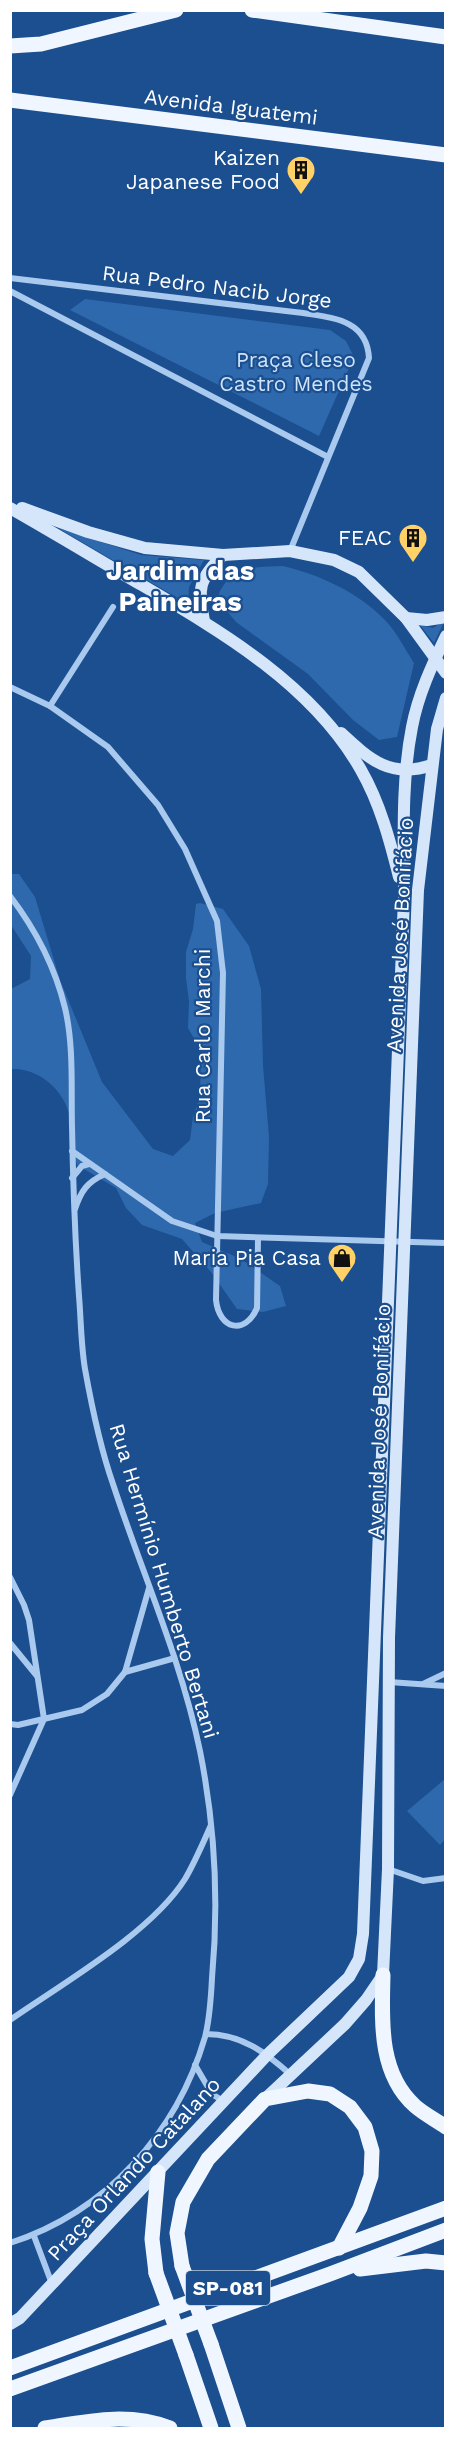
<svg xmlns="http://www.w3.org/2000/svg" width="456" height="2439" font-family="'Work Sans',sans-serif">
	<style>
		.green { fill: #2e69ad }
		.lines { fill: none; stroke-linecap: round; stroke-linejoin: round }
		.street { stroke: #a9c9ee; stroke-width: 6 }
		.secondary { stroke: #d6e6fa; stroke-width: 12 }
		.primary { stroke: #f0f6ff; stroke-width: 15 }
		.primary-bridge { stroke: #f0f6ff; stroke-width: 15 }
		.labels { text-anchor: middle; stroke-width: 4.5; stroke-linejoin: round; paint-order: stroke }
		.shield { fill: #1b4f8f; stroke: #bbcadd; stroke-width: 1.5 }
		.shield-label { font-size: 20px; font-weight: bold; fill: #fff }
		.street-label { font-size: 21px; fill: #fff; stroke: #1b4f8f }
		.poi-label { font-size: 21px; fill: #fff; stroke: #1b4f8f; text-anchor: end }
		.park-label { font-size: 21px; fill: #cfe3fa; stroke: #1b4f8f }
		.district-label { font-size: 27px; font-weight: bold; fill: #fff; stroke: #1b4f8f }
	</style>
	<rect width="100%" height="100%" fill="#1b4f8f"/>
	<g class="green">
		<path d="M85,299L330,330L346,341L354,357L319,436L70,310Z"/>
		<path d="M58,528L141,555L204,560L189,587L188,604Z"/>
		<path d="M283,566C320,575 358,592 385,620C396,631 405,649 414,663L397,737L379,740L353,720L308,674L236,622L217,599C228,566 252,567 283,566Z"/>
		<path d="M445,620L434,643L420,625L433,628Z"/>
		<path d="M11,874H19L35,897L60,980L102,1082L153,1149L173,1156L190,1140L193,1117L200,1097L201,1051L188,1028L189,1001L186,978V952L193,929L196,904L200,903L223,909L249,946L261,989L263,1065L269,1137L268,1184L261,1203L215,1213L195,1223L202,1242L241,1259L280,1286L286,1306L263,1312L237,1309L211,1272L182,1239L142,1225L126,1208L116,1188L77,1165C72,1147 73,1140 71,1123C68,1093 40,1067 11,1069V989L30,979L31,956L11,925Z"/>
		<path d="M445,1779V1839L440,1845L407,1811Z"/>
	</g>
	<g class="lines">
		<g class="street">
			<path d="M10,278L303,313C334,318 367,320 369,358L290,551"/>
			<path d="M10,291L328,457"/>
			<path d="M10,687L50,706L108,747L158,805L185,849L217,921L223,973L216,1300C219,1329 245,1336 257,1308L258,1239"/>
			<path d="M50,706L113,607"/>
			<path d="M10,896C36,930 55,967 65,1008C74,1046 71,1088 72,1126C73,1183 75,1239 79,1296C81,1320 81,1345 85,1369C92,1408 100,1447 113,1484C142,1573 181,1659 200,1751C215,1826 219,1902 212,1978C211,1998 210,2018 205,2037C177,2133 106,2212 10,2243"/>
			<path d="M72,1151L172,1221L217,1236L446,1243"/>
			<path d="M72,1178L82,1166L89,1164"/>
			<path d="M75,1209C81,1191 87,1182 105,1174"/>
			<path d="M10,1577L24,1605L29,1620L44,1719L10,1795"/>
			<path d="M10,1643L37,1676"/>
			<path d="M125,1672L175,1658"/>
			<path d="M389,1682L446,1686"/>
			<path d="M423,1684L446,1673"/>
			<path d="M10,1724L18,1725L82,1710L107,1694L125,1672L149,1588"/>
			<path d="M388,1869L423,1881L446,1878"/>
			<path d="M10,2020C63,1983 151,1933 185,1879C195,1862 203,1843 211,1825"/>
			<path d="M206,2034C241,2034 265,2052 291,2075"/>
			<path d="M195,2065L212,2094L223,2101"/>
			<path d="M34,2236L52,2284"/>
		</g>
		<g class="secondary">
			<path d="M10,508C54,533 97,559 140,584C222,632 313,685 361,770C380,803 390,841 399,877"/>
			<path d="M22,508L88,532L145,548L223,555L290,551L334,560L359,572L406,618L446,673"/>
			<path d="M406,618L427,620L446,617"/>
			<path d="M204,621C198,587 198,581 223,555"/>
			<path d="M341,733C370,760 391,779 432,765"/>
			<path d="M265,2099L345,2024L366,2000L383,1975L388,1869L389,1638L418,890L437,729L446,698"/>
			<path d="M10,2324L20,2318L52,2284L268,2054L349,1977L359,1959L363,1934L404,898C404,842 401,783 412,727C418,695 432,665 446,636"/>
		</g>
		<g class="primary">
			<path d="M252,10L446,37"/>
			<path d="M10,46L41,44L176,10"/>
			<path d="M10,100L446,155"/>
			<path d="M383,1975C382,2020 378,2073 415,2106C424,2114 436,2120 446,2127"/>
			<path d="M182,2266L177,2233L183,2202L208,2159L265,2099L308,2091L330,2094L350,2107L365,2127L372,2151L371,2176L360,2208L339,2248"/>
			<path d="M360,2269L426,2261L446,2263"/>
			<path d="M156,2273L152,2239L158,2172"/>
			<path d="M211,2344L239,2428"/>
			<path d="M186,2355L211,2428"/>
			<path d="M10,2368L446,2208"/>
			<path d="M10,2389L330,2274L446,2230"/>
			<path d="M45,2428C89,2421 128,2412 170,2428"/>
		</g>
		<g class="primary-bridge">
			<path d="M182,2266L211,2344"/>
			<path d="M156,2273L186,2355"/>
		</g>
	</g>
	<defs>
		<g id="building-pin" transform="scale(1.5)"><path d="M0 17L-7.5 6A9.5 9.5 0 1 1 7.5 6Z" fill="#ffd166" stroke="#1b4f8f"/><path d="M-4-6H4V6H1V3H-1V6H-4ZM-2.5-4.3h1.7v1.8h-1.7ZM.8-4.3h1.7v1.8H.8ZM-2.5-1h1.7V.8h-1.7ZM.8-1h1.7V.8H.8Z" fill="#111"/></g>
		<g id="shop-pin" transform="scale(1.5)"><path d="M0 17L-7.5 6A9.5 9.5 0 1 1 7.5 6Z" fill="#ffd166" stroke="#1b4f8f"/><path d="M-5-2.5h2.3a2.7 3.5 0 0 1 5.4 0H5L5.5 6h-11ZM-1.5-2.5h3a1.5 2.3 0 0 0-3 0Z" fill="#111"/></g>
	</defs>
	<g fill-rule="evenodd">
		<use href="#building-pin" x="301" y="170"/>
		<use href="#building-pin" x="413" y="538"/>
		<use href="#shop-pin" x="342" y="1258"/>
	</g>
	<g class="labels">
		<rect class="shield" x="186" y="2271" width="84" height="34" rx="4.5"/>
		<g class="shield-label">
			<text x="228" y="2295">SP-081</text>
		</g>
		<g class="street-label">
			<text transform="translate(231 107) rotate(7)" y="7">Avenida Iguatemi</text>
			<text transform="translate(217 287) rotate(7)" y="7">Rua Pedro Nacib Jorge</text>
			<text transform="translate(400 935) rotate(-87)" y="7">Avenida José Bonifácio</text>
			<text transform="translate(203 1036) rotate(-90)" y="7">Rua Carlo Marchi</text>
			<text transform="translate(379 1421) rotate(-88)" y="7">Avenida José Bonifácio</text>
			<text transform="translate(164 1581) rotate(73)" y="7">Rua Hermínio Humberto Bertani</text>
			<text transform="translate(134 2169) rotate(-47)" y="7">Praça Orlando Catalano</text>
		</g>
		<g class="poi-label">
			<text x="280" y="165">Kaizen<tspan x="280" dy="24">Japanese Food</tspan></text>
			<text x="392" y="545">FEAC</text>
			<text x="321" y="1265">Maria Pia Casa</text>
		</g>
		<g class="park-label">
			<text x="296" y="367">Praça Cleso<tspan x="296" dy="24">Castro Mendes</tspan></text>
		</g>
		<g class="district-label">
			<text x="180" y="580">Jardim das<tspan x="180" dy="31">Paineiras</tspan></text>
		</g>
	</g>
	<rect width="456" height="2439" fill="none" stroke="#ffffff" stroke-width="24"/>
</svg>
